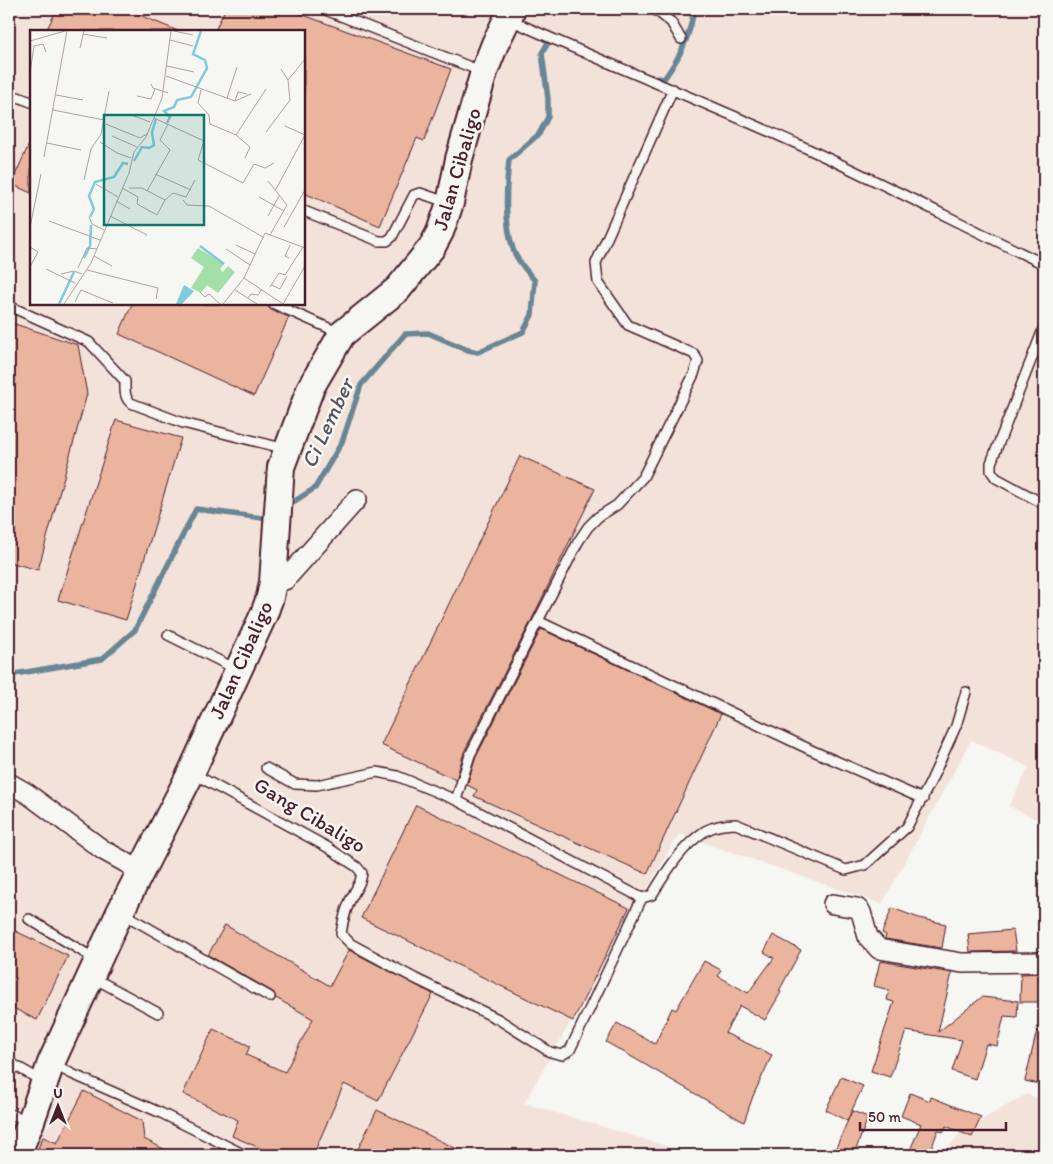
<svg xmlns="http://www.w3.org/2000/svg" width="1053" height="1164" font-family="Itim,sans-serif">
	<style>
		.built { fill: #f2e2d9; fill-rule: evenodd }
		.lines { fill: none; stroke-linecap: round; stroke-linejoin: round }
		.stream { stroke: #698696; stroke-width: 5.5 }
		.building { fill: #eab49f; stroke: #4a1f2b }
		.service-casing { stroke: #4a1f2b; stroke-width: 12 }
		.minor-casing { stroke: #4a1f2b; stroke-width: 22 }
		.secondary-casing { stroke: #4a1f2b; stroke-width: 30 }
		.service { stroke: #f6f6f2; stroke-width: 9 }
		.minor { stroke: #f6f6f2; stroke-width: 19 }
		.secondary { stroke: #f6f6f2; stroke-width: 26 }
		.labels { text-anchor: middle; stroke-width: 5; stroke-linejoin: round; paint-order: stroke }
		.street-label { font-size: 21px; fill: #4a1f2b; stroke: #f6f6f2 }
		.water-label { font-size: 22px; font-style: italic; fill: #5a5360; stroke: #f6f6f2 }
		.inset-river { fill: none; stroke: #7ecbdd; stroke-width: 2.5 }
		.inset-road { fill: none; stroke: #b1a0a2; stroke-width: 1 }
		.view { fill: #0f766e; fill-opacity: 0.15; stroke: #0f766e; stroke-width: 2.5 }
		.inset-edge { fill: none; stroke: #4a1f2b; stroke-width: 2.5 }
	</style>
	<rect width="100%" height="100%" fill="#f6f6f2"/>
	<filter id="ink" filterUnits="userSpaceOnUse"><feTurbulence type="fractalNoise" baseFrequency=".02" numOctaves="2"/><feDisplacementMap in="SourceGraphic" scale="10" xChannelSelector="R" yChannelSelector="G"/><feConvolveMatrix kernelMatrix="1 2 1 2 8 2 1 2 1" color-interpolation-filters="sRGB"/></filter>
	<g filter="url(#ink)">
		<g class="built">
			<path d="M9,9H1044V823L1009,806L1029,767L971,740L882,904L679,834L524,1103L696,1155H9ZM31,31H304V304H31Z"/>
			<path d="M1027,1094L1044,1101V1155H943L961,1132Z"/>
		</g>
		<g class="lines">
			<g class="stream">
				<path d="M646,76L664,79C679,58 688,41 693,15L682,9"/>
				<path d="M287,506L315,488L342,442L361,385L405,334L428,333L468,350L478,352L523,332L532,315L535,281C528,272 516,260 513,249C504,221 506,189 509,160L539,134L548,117V99L542,53L549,41L555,43"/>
				<path d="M9,675L102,659L135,630L196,509L262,518L271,514"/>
			</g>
		</g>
		<g class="building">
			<path d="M57,9H125L178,31H46Z"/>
			<path d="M225,9H287L451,69L424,141L417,138L380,226L304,193V31H215Z"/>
			<path d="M31,140V193L11,184Z"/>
			<path d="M132,304H265L271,310L289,317L254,396L119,334Z"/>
			<path d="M9,322L78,345L87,394L38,570L9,562Z"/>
			<path d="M116,420L181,438L126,620L58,600Z"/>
			<path d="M520,456L595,489L531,621L464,752L456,780L381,745Z"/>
			<path d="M541,629L721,714L647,874L474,796L477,790L467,785L476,757Z"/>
			<path d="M416,805L629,908L573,1021L361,918Z"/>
			<path d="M892,908L919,918L946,924L942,948L885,939L886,935L882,933Z"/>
			<path d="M225,925L330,986L349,950L433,994L378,1101L344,1084L313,1155H276L232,1136L238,1120L183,1094L213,1029L250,1046L246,1055L285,1072L313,1019L276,998L273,992L208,955Z"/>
			<path d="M9,928L68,956L37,1020L9,1006Z"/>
			<path d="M1013,930L1016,951L970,952L968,934Z"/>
			<path d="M773,935L801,950L779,991L781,992L765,1020L740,1006L725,1033L772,1055L753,1096L744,1122L606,1042L617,1023L655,1044L672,1008L676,1010L704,961L721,970L718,976L748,993L774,958L764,952Z"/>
			<path d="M880,961L952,973L938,1032L982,997L1018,1001L1017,1017L1004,1016L997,1046L986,1044L975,1079L952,1071L962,1040L906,1031L890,1077L871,1071L894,1002L887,1000L889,990L874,986Z"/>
			<path d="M1044,973V1002H1020L1021,974Z"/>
			<path d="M1038,1026L1044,1027V1085L1025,1081Z"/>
			<path d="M841,1077L863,1086L847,1121L826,1110Z"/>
			<path d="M84,1091L142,1121L144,1139L176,1155H35L43,1137L57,1143Z"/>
			<path d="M910,1093L930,1101L931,1097L981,1117L972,1137L946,1126L943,1132L938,1130L929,1155H908L921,1124L901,1116Z"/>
			<path d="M377,1110L469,1155H355Z"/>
			<path d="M852,1111L868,1117L854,1155H844L835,1150Z"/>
		</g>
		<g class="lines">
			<g class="service-casing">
				<g id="service">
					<path d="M323,9L483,72"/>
					<path d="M654,9L671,22L681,39"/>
					<path d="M508,19C607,64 708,103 806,148C886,185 965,226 1044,264"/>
					<path d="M18,97L31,102"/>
					<path d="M304,211L379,241H387L392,237L414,195L420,193L449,203"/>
					<path d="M274,304L340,333"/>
					<path d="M9,306L89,342L125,381C125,390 124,398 131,403L183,423L286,449"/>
					<path d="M1044,327L991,463V471L996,478L1044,504"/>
					<path d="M538,621L811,750L923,799"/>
					<path d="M168,635L236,669"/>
					<path d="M266,768L295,784L317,785L377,772L397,776L456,800L642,898L652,895C666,872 682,846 705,831C714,826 726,824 736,824L846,870L865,865L907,827L930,783L956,726L966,692"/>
					<path d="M194,774L327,847L357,867L362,873C361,882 359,884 355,891C347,904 343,919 341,934L351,944L416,979L498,1019L550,1052L562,1055L570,1050L642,898"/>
					<path d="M456,800L470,755L578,542L588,527L598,517L617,505L643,477L694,374L698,361L694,354L628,325L598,282L596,263L673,89"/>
					<path d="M122,913L270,997"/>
					<path d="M29,919L95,959"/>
					<path d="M92,977L158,1013"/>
					<path d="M9,1062L42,1081"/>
					<path d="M53,1064L72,1074L161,1113L245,1155"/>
					<path d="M9,1114L28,1120"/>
				</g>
			</g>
			<g class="minor-casing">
				<g id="minor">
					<path d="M273,582L285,580L357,499"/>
					<path d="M9,783L28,794L103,850L141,871"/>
					<path d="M833,904L857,908L861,912L868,937L879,949L962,963L1044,962"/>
				</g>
			</g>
			<g class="secondary-casing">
				<path id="secondary" d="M17,1155L31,1121L51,1063L120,912L191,773L264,614L270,597L273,582L281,467L311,387L342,334L398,289L432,247L440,232L450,203L459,159L484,72L495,44L512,9"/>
			</g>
			<use href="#service" class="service"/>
			<use href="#minor" class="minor"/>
			<use href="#secondary" class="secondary"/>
		</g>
	</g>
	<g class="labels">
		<g class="street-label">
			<text transform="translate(457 169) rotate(-74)" y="7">Jalan Cibaligo</text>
			<text transform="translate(241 660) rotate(-66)" y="7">Jalan Cibaligo</text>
			<text transform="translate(310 815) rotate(31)" y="7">Gang Cibaligo</text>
		</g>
		<g class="water-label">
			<text transform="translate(327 423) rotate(-65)" y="8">Ci Lember</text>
		</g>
	</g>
	<g transform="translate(30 30)">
		<rect width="275" height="275" fill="#f6f6f2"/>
		<path d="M168,218L194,234L190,239L193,242L198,236L205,242L188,263L177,255L171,263L161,258L174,237L161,228Z" fill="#a2e0a8"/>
		<path d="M154,255L164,261L152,274H146Z" fill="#7ecbdd"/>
		<path class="inset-river" d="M137,93L140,87L134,81L144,77L147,70L161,67L177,38L175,30L163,24L171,1M104,131L112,117L119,118L124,115L122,102L126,89M60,187L64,179L59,166L65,152L84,147L93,133L98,134M170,216L194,234M54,228L60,216L61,195M29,274L44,242"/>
		<path class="inset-road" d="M144,1L163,5M53,4L77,8M140,10L163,16M0,11L35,1M50,18L54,1M137,36L164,42M0,43L4,16L13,14L16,22M136,46L205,71L221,64M258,50L275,29M121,54L123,58L138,63M171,60L168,73L179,85L180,94L206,105L220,117L215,128M26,65L53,70M107,66L121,69L125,59M197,68L207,37M205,71L208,62L217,64M23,80L74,90M99,84L120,92M124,88L174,111L168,130L213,153L224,134L235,138L244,133M76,94L110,108L117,104M255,96L275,105M236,102L260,70L258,50L251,39M206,105L236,59M82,106L107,117M70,112L87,123L101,128M17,113L51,120M14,127L37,1M125,144L161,160M54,150L61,119L71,104L79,61M238,151L257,175L240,205M66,154L88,167M92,158L108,167L107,174L127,185L135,170M99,158H112L135,170L143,163L156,167L165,150M117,161L140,120L130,110L138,94M245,161L275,105M229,167L254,181M153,170L157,175L179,176L233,207M86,171L100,179M80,186L117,205M238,186L249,166M59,187L62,194L74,200M19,191L70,210M0,197L11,144M254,197L275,160M206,215L225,224M0,217L8,222L0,237M196,219L220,235M64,226L82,236M259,228L255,226L260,215M48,238L57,218L67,219M16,239L45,253M57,240L128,258L126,269M31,244L44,241L52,244M214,248L253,274M242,255L250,259L257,246M240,257L249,243L255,245L273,217M205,260L227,274M170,262L175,267L179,264L190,274M218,268L221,264L228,265L232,259M45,272L51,260L83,273M34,274L61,233L99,143L104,122L116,107L132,68L141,1M193,274L214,248L235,203L275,218M253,274L275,236"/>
		<path class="view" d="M74,85H174V195H74Z"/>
		<rect width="275" height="275" class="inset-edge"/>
	</g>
	<rect width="1053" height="1164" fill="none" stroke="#f6f6f2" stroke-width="30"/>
	<rect x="15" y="15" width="1023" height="1134" fill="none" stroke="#4a1f2b" stroke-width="2" filter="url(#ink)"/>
	<g transform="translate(58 1106)" stroke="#f6f6f2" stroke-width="4" paint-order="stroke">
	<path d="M0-4L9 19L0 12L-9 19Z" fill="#4a1f2b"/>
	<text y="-8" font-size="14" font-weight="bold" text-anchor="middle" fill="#4a1f2b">U</text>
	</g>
	<path d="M860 1122v8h146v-8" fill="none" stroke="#4a1f2b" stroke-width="2.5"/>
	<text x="868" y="1122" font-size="15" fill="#4a1f2b" stroke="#f6f6f2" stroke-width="4" paint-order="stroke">50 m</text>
</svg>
